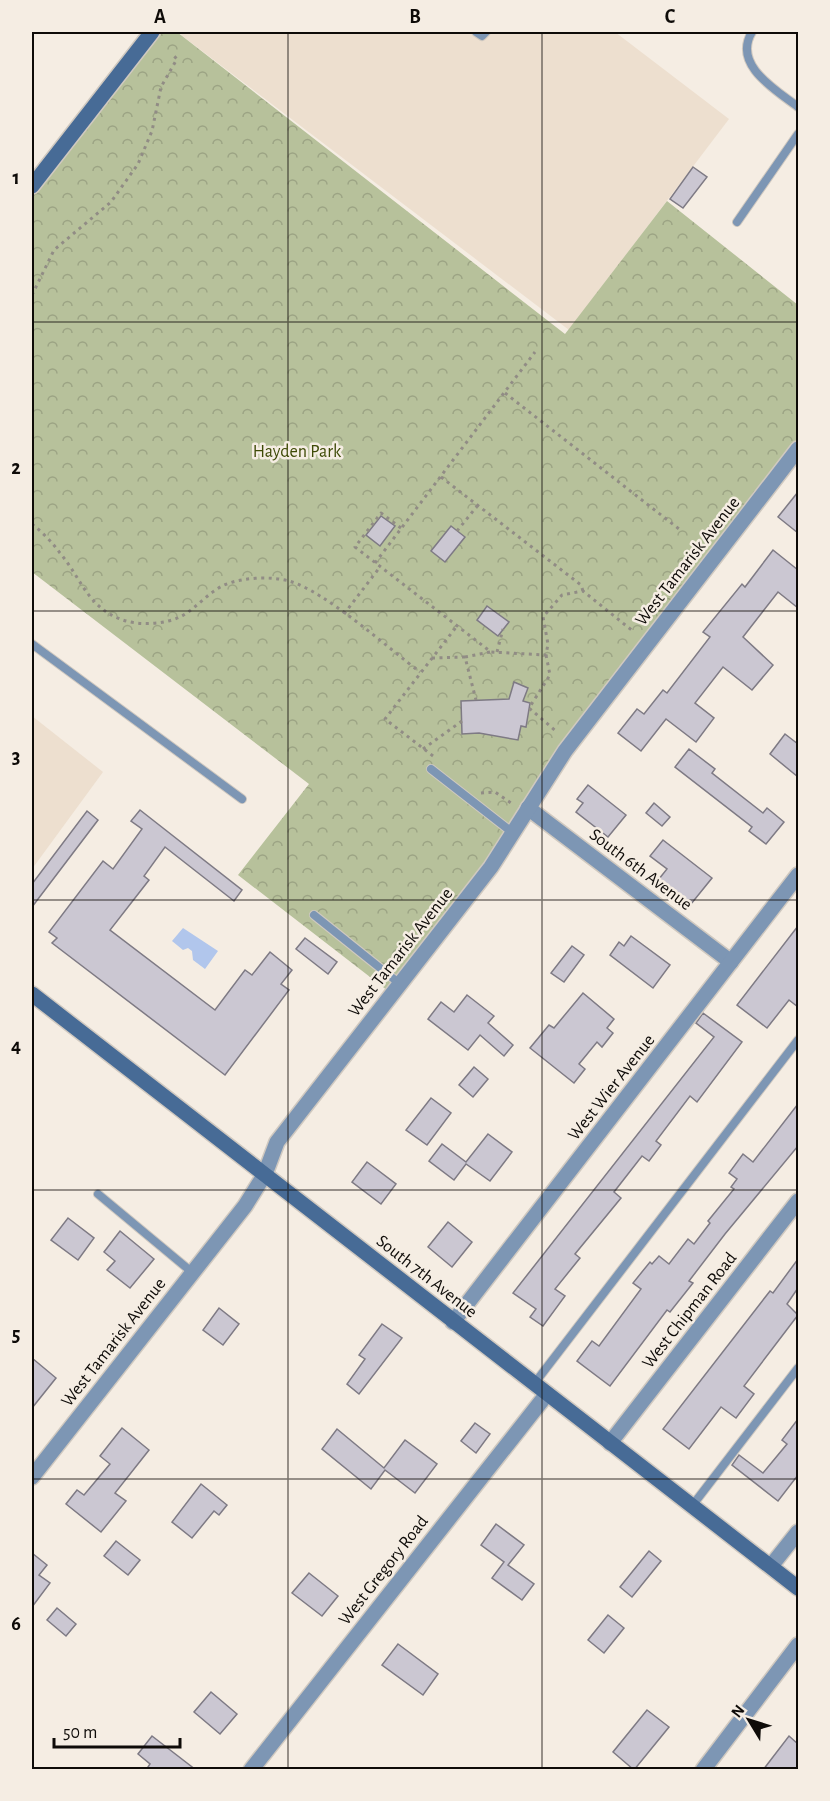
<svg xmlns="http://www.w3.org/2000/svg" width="830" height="1801" font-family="'Alegreya Sans',sans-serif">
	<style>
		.built { fill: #eddfcf }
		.park { fill: url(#park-crowns) }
		.water { fill: #b1c6ec }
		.building { fill: #cbc7d2; stroke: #7e7a84; stroke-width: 1.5 }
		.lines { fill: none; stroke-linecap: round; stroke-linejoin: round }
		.lane-casing { stroke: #d0c9c0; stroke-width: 10 }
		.street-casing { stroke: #d0c9c0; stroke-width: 18 }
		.secondary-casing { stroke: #d0c9c0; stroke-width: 18 }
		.path { stroke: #918c85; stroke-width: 3; stroke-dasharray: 3 4.5; stroke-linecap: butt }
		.lane { stroke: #7d96b4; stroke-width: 8 }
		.street { stroke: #7d96b4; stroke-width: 15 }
		.secondary { stroke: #476b96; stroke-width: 15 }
		.grid { fill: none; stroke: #0e0b08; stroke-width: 1.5; stroke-opacity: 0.55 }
		.labels { text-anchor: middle; stroke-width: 5; stroke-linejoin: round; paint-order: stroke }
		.park-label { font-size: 18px; fill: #3e4a06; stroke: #f5ede3 }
		.street-label { font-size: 18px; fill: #0e0b08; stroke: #f5ede3 }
		.neatline { fill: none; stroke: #0e0b08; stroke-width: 2 }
		.grid-label { font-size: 20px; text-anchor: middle; font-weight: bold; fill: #0e0b08 }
	</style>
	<defs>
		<pattern id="park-crowns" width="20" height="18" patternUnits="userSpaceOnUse" patternTransform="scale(1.5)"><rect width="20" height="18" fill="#b7c19b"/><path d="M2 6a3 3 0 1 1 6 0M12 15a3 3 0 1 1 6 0" fill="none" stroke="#9ca484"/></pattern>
	</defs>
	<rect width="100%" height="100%" fill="#f5ede3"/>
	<g class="built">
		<path d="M183,32H615L729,119L569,330L181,35Z"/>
		<path d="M32,716L103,772L32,869Z"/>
	</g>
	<path class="park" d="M152,32H177L565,334L667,201L798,305V449L392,994L238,875L309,784L32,572V188Z"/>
	<path class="water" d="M183,928L218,951L205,969L193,960L192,951L188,948L183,950L172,941Z"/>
	<g class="building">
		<path d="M693,167L707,177L683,208L670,199Z"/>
		<path d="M798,492V533L778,517Z"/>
		<path d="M381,516L395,526L380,546L366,535Z"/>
		<path d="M451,526L465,537L445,562L431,551Z"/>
		<path d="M773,550L798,570V608L778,592L743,637L773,665L752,690L723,667L695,703L714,718L696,742L666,719L641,751L618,733L637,709L644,714L663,690L667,693L710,637L703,632L742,584L745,587Z"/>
		<path d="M487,606L509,622L498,636L477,620Z"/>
		<path d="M514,682L528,688L523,701L530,703L526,727L521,726L518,740L479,733L462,734L461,701L509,699Z"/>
		<path d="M785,734L798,744V777L770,754Z"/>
		<path d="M689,749L715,769L712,773L763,813L767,808L784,822L766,844L749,831L752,827L675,767Z"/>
		<path d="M588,785L626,815L608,837L576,812L583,803L577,799Z"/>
		<path d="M654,803L670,817L662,826L646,813Z"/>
		<path d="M140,810L242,890L234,901L165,847L144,876L149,880L110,930L215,1010L245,970L252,975L270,952L292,970L281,984L289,990L225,1075L52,943L57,938L49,932L103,861L113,869L142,829L131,821Z"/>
		<path d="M87,811L98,820L32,907V884Z"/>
		<path d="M663,840L712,878L687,909L655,884L667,869L650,856Z"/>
		<path d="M798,926V1007L789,1000L767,1028L737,1005Z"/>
		<path d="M631,936L670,965L653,988L610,955L619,942L624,946Z"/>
		<path d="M305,938L337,962L328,974L296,949Z"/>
		<path d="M572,946L584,955L564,982L551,973Z"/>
		<path d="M583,993L614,1019L607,1028L613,1033L602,1047L597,1042L579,1064L585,1069L574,1083L530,1048L549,1025L554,1028Z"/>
		<path d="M467,995L494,1016L488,1023L513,1045L504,1056L480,1035L468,1050L428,1019L441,1002L454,1012Z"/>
		<path d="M703,1013L742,1042L697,1102L690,1096L656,1141L661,1145L649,1161L642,1156L614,1192L621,1198L575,1254L580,1258L555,1289L565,1296L543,1326L530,1317L536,1309L513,1293L714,1037L696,1023Z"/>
		<path d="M474,1067L488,1079L473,1097L459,1085Z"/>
		<path d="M431,1098L451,1113L427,1145L406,1130Z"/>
		<path d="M798,1104V1146L725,1234L689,1281L693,1283L670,1312L667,1310L610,1386L577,1361L592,1341L599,1346L641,1289L633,1283L650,1262L652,1264L659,1256L669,1264L688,1239L694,1244L710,1223L708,1221L734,1189L731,1187L737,1179L729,1173L743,1154L753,1162Z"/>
		<path d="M488,1134L512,1152L490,1181L466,1164L454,1180L429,1161L442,1144L466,1162Z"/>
		<path d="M367,1162L396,1184L381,1204L352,1182Z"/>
		<path d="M68,1218L94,1238L78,1260L51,1240Z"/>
		<path d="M448,1222L472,1242L452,1267L428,1247Z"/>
		<path d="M120,1231L154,1259L130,1288L107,1270L115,1261L104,1252Z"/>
		<path d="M798,1259V1288L787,1304L798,1315L744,1386L754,1394L736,1418L721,1407L689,1449L663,1429L770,1291L773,1293Z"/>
		<path d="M219,1308L239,1324L223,1345L203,1330Z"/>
		<path d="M382,1324L402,1338L359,1394L347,1384L365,1359L359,1355Z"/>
		<path d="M32,1358L56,1378L32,1408Z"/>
		<path d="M798,1419V1475L778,1501L732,1465L739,1455L763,1473L787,1444L782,1440Z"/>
		<path d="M475,1423L490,1434L476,1453L461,1441Z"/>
		<path d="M122,1428L149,1450L115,1493L126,1501L101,1532L66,1504L77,1490L84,1495L110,1464L100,1456Z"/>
		<path d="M337,1429L384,1468L405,1440L437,1464L415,1493L385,1470L371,1489L322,1449Z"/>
		<path d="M201,1484L227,1505L219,1515L214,1511L192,1538L172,1522Z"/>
		<path d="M496,1524L524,1545L508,1565L534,1584L522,1600L492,1578L504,1562L481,1545Z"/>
		<path d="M116,1541L140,1560L128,1575L104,1556Z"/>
		<path d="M649,1551L661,1561L632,1597L620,1587Z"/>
		<path d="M32,1553L47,1565L39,1575L50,1583L32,1607Z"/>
		<path d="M309,1573L338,1596L322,1616L292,1593Z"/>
		<path d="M57,1608L76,1624L66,1636L47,1620Z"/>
		<path d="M608,1615L624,1628L604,1653L588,1640Z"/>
		<path d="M398,1644L438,1674L423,1695L382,1665Z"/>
		<path d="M211,1692L237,1714L220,1734L194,1712Z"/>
		<path d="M647,1710L669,1727L634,1770L613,1752Z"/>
		<path d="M152,1736L196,1770H146L150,1764L138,1754Z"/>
		<path d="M789,1736L798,1744V1770H763Z"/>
	</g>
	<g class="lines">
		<g class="lane-casing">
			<g id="lane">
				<path d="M476,32L482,36L486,32"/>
				<path d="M752,32C732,65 776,90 798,107"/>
				<path d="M737,222L798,134"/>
				<path d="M32,644L242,799"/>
				<path d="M431,769L513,833"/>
				<path d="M314,915L400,984"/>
				<path d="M98,1194L193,1273"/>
				<path d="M534,1384L798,1040"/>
				<path d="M692,1506L798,1368"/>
			</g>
		</g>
		<g class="street-casing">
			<g id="street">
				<path d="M528,808L731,962"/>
				<path d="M453,1322L798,875"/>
				<path d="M610,1443L798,1201"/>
				<path d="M32,1477L245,1206L265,1174L277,1142L491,867L565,751L798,449"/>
				<path d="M771,1566L798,1532"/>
				<path d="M251,1770L547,1394"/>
				<path d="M703,1770L798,1645"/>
			</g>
		</g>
		<g class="secondary-casing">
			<g id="secondary">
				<path d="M32,186L152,32"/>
				<path d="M32,994L798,1588"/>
			</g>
		</g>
		<g class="path">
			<path d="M32,295L54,250L111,202L138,164L152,131L161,87L177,59L172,54"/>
			<path d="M505,393L679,529"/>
			<path d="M441,477L581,585L583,591"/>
			<path d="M32,524C42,532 52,542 60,553C81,578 87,606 120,619C138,626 164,625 182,616C196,608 207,594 222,586C241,577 270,576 289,581C325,591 388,648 420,672"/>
			<path d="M401,528L381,513L355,547L491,652L546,655L548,644L543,617L562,595L583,591L634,632"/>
			<path d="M457,531L478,505"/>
			<path d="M375,563L535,352"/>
			<path d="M344,614L380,567"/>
			<path d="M497,652L503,629"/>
			<path d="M546,655L550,675L529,708L557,732"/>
			<path d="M465,657L490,652"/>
			<path d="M432,658L465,657L476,700"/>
			<path d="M423,749L462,721"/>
			<path d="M433,756L385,719L457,626"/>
			<path d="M481,793L495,792L511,803"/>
		</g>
		<use href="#lane" class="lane"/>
		<use href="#street" class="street"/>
		<use href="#secondary" class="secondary"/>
	</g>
	<path class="grid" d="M288,32V1770M542,32V1770M32,322H798M32,611H798M32,900H798M32,1190H798M32,1479H798"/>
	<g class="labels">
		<g class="park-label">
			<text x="297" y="457">Hayden Park</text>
		</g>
		<g class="street-label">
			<text transform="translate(687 561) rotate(-52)" y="6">West Tamarisk Avenue</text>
			<text transform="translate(641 869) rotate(37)" y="6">South 6th Avenue</text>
			<text transform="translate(400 952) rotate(-52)" y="6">West Tamarisk Avenue</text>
			<text transform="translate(611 1087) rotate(-52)" y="6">West Wier Avenue</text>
			<text transform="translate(427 1276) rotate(38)" y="6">South 7th Avenue</text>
			<text transform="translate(689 1310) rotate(-52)" y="6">West Chipman Road</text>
			<text transform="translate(113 1342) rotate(-52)" y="6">West Tamarisk Avenue</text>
			<text transform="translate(383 1570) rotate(-52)" y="6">West Gregory Road</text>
		</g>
	</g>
	<rect width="830" height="1801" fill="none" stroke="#f5ede3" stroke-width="66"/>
	<g transform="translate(749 1720) rotate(308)" stroke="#f5ede3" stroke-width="4.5" paint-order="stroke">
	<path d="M0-4.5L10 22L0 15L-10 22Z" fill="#0e0b08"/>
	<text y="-9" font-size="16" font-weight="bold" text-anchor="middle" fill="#0e0b08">N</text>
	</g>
	<path d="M54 1738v9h126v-9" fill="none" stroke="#0e0b08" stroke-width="3"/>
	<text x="63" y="1738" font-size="18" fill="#0e0b08" stroke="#f5ede3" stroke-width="4.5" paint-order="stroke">50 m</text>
	<rect x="33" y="33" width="764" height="1735" class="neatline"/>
	<g class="grid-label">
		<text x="160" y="23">A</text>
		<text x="415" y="23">B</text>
		<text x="670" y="23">C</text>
		<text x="16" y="184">1</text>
		<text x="16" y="474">2</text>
		<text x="16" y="763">3</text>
		<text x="16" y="1052">4</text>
		<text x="16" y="1341">5</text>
		<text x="16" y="1630">6</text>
	</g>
</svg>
